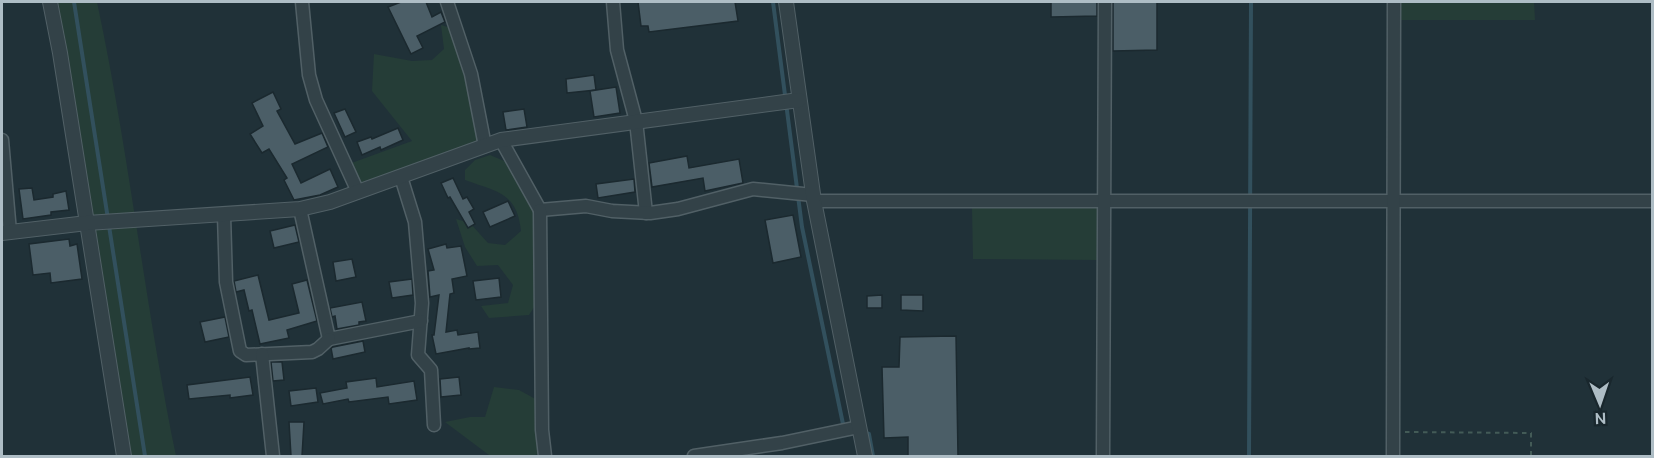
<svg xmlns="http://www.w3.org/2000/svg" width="1654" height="458" font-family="Ubuntu,sans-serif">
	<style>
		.green { fill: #253d37 }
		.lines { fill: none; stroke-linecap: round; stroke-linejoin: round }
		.stream { stroke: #32505d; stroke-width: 4 }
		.building { fill: #4b5e67; stroke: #1b292f; stroke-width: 1.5 }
		.minor-casing { stroke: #516066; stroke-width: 15 }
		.tertiary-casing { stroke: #516066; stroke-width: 16 }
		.path { stroke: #435b57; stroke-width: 2; stroke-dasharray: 4.5 4.5; stroke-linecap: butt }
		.minor { stroke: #334248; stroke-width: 12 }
		.tertiary { stroke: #334248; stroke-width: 14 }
	</style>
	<rect width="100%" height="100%" fill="#203138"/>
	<g class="green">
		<path d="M50,2H97C129,152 145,306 176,456H128Z"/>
		<path d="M1398,2H1534L1535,20H1398Z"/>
		<path d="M441,25L457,30L480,148L358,192L346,165L412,141L372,91L374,54L412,61L432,60L444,49Z"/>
		<path d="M490,155L518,167L540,210V298L529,315L489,318L481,306L508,303L513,285L498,265L477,266L465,247L456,219L470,223L488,243L505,245L521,231C517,192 497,192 465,180V170L475,160Z"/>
		<path d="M1098,207V260L973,259L972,208Z"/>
		<path d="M494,387L519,390L541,402L544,451L533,456L489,455L445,422L470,417H485Z"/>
	</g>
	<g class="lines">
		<g class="stream">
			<path d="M74,2L108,219"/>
			<path d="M773,2L802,227L843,424L845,425"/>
			<path d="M109,226L145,456"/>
			<path d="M863,432L869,434L873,456"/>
			<path d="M1249,456L1251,2"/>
		</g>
	</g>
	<g class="building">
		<path d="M401,2H426L432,17L441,12L445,22L417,36L423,48L411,54L388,7Z"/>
		<path d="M638,2H735L738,21L649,32L648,26H641Z"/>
		<path d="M1051,2H1097V16L1051,17Z"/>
		<path d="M1113,2H1157V50L1113,51Z"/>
		<path d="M594,75L596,90L567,93L566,79Z"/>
		<path d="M616,87L620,113L594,117L590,91Z"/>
		<path d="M273,92L281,109L277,111L295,144L322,133L328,147L292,164L301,183L330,169L338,187L320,195L294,200L284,180L287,178L269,149L262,153L250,134L263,126L252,103Z"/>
		<path d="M345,109L356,132L345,137L334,113Z"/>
		<path d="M524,109L527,127L506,130L503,112Z"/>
		<path d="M398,128L403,140L381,150L380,147L362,155L357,142L371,137L372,139Z"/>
		<path d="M687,156L689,168L739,159L743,183L705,191L703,178L652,187L649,163Z"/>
		<path d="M453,178L463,199L467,197L474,209L469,212L475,224L468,228L450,197L448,198L441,183Z"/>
		<path d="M634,179L635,192L598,198L596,184Z"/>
		<path d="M32,188L34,200L53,197V194L66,191L69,210L51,212V215L23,219L19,189Z"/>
		<path d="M508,201L515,216L490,227L483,212Z"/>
		<path d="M793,215L801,257L773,263L765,220Z"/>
		<path d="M295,225L299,242L274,248L270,231Z"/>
		<path d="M69,239L70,246L77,244L82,279L51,283L50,273L33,275L29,244Z"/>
		<path d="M446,244L447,248L461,246L467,276L452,279L454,293L450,294L446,332L457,330L458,335L478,332L480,348L469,349V348L436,354L432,335H434L439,295L430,297L428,271L434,270L428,249Z"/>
		<path d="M352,259L356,277L336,281L333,262Z"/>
		<path d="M258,275L269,320L299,313L292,284L307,280L317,321L287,330L289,338L260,344L252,310L249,311L244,290L236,292L234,281Z"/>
		<path d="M499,278L501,297L476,300L473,281Z"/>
		<path d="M412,279L413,295L392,298L389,282Z"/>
		<path d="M882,295V308H867V296Z"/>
		<path d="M901,295H923V311L901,310Z"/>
		<path d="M362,302L366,321L359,322V325L337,329L335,316L332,317L330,308Z"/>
		<path d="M225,317L229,337L205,342L200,322Z"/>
		<path d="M956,336L958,456H908V437L884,438L882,367H899L900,337Z"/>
		<path d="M363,341L365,352L333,359L331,348L333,347Z"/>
		<path d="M271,362H282L284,380L273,381Z"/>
		<path d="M250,377L253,395L230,398V395L189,399L187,385Z"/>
		<path d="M459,377L461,395L441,397L440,379Z"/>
		<path d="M376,378L377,387L414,381L417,400L389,404L388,397L349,402L348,399L323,404L320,393L347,388L346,382Z"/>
		<path d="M316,388L318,402L291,406L289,391Z"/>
		<path d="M289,422H304L302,456H291Z"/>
	</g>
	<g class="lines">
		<g class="minor-casing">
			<g id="minor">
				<path d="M302,2L309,75L316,100L358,192"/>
				<path d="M447,2L471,74L485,146"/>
				<path d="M613,2L617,50L636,121L646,213"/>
				<path d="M2,140L10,232"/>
				<path d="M501,140L540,210L586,206L612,211L650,213L678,209L753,189L813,195"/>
				<path d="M401,177L415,222L422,303L418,355L431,370L434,425"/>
				<path d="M814,201H1652"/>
				<path d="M300,209L329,339L421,321"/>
				<path d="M540,210L542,430L545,456"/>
				<path d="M224,215L226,282L240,351L246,355L312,352L318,349L329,339"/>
				<path d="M262,354L273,456"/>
				<path d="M694,456L782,443L859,427"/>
				<path d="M1103,456L1105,2"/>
				<path d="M1393,456L1394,2"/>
			</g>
		</g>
		<g class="tertiary-casing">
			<g id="tertiary">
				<path d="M50,2L60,53L124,456"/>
				<path d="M786,2L814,201L865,456"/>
				<path d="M2,233L87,223L300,209L330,202L501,140L799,100"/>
			</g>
		</g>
		<path class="path" d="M1405,432L1531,433V456"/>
		<use href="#minor" class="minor"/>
		<use href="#tertiary" class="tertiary"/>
	</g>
	<rect width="1654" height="458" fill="none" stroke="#aebdc5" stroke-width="6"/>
	<g transform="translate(1600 404) rotate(178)" stroke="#19272d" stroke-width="4.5" paint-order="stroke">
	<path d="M0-4.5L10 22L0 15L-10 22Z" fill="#aebdc5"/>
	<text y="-9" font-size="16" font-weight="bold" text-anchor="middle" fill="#aebdc5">N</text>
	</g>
</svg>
